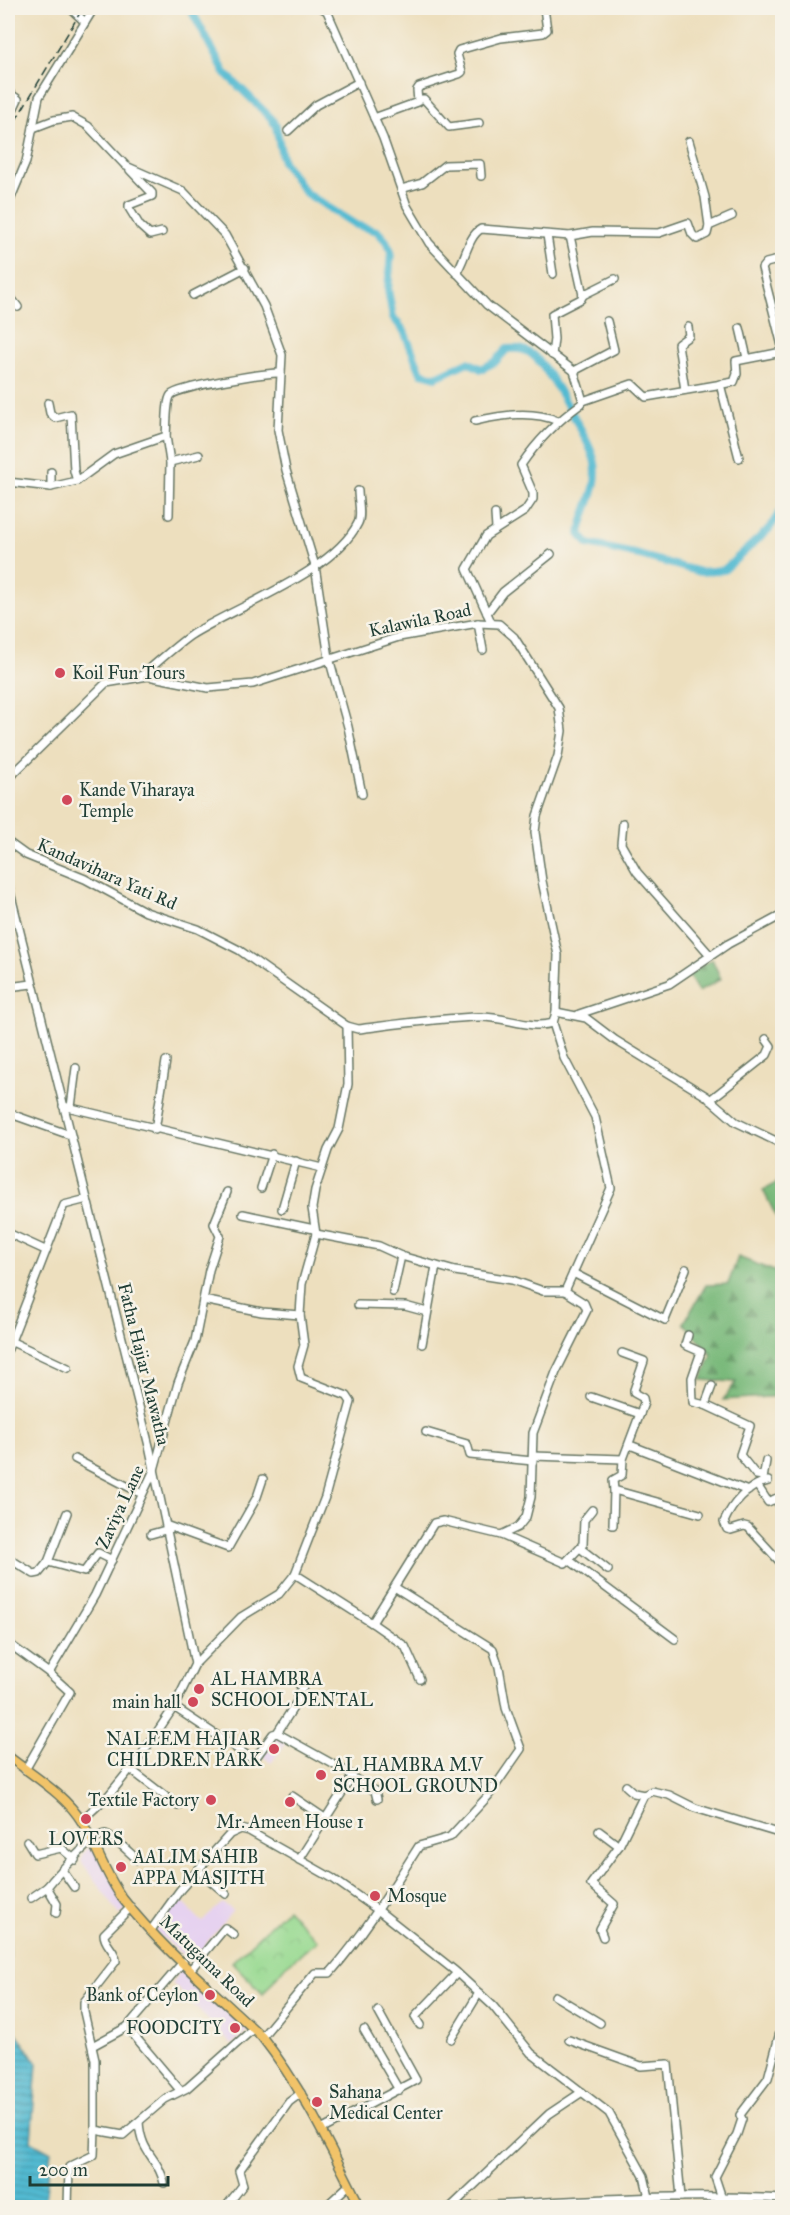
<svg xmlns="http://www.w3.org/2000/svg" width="790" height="2215" font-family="'IM FELL Great Primer',serif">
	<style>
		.built { fill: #e6d2f0 }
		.forest { fill: url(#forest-firs); stroke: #4c7b57; stroke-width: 1.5 }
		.park { fill: url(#park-crowns); stroke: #5b8b62; stroke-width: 1.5 }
		.water { fill: url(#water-rules); stroke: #397c82; stroke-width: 1.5 }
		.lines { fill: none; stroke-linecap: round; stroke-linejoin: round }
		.river { stroke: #53bad1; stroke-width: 8 }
		.minor-casing { stroke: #677664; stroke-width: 10 }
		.major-casing { stroke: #677664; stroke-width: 11 }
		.minor { stroke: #fff; stroke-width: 7 }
		.major { stroke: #f1c369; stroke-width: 8 }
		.rail { stroke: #1f3d34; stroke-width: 1.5; stroke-dasharray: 9 4.5; stroke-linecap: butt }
		.poi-dot { fill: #d1495b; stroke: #f7f3e8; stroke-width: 2 }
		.labels { text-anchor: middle; stroke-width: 5; stroke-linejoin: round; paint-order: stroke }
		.street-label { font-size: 18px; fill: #1f3d34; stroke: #f7f3e8 }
		.poi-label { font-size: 18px; fill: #1f3d34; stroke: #f7f3e8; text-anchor: start }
	</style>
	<defs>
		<pattern id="forest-firs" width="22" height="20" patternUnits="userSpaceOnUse" patternTransform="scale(1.5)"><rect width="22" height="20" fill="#79b97a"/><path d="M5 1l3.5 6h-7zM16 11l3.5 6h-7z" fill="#639865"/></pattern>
		<pattern id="park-crowns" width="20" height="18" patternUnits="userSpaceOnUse" patternTransform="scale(1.5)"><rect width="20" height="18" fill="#97d990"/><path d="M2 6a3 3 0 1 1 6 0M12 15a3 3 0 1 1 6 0" fill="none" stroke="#82bb7d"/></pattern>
		<pattern id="water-rules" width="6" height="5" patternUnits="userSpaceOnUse" patternTransform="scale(1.5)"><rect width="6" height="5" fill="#53bad1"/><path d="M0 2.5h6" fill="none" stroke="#4498aa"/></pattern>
	</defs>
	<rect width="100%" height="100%" fill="#f7f3e8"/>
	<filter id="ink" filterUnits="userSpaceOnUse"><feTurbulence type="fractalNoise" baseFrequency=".0167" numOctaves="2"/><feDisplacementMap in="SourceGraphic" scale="12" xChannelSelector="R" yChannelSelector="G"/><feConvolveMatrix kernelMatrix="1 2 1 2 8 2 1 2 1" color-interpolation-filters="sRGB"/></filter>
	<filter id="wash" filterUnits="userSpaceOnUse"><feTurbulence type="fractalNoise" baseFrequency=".008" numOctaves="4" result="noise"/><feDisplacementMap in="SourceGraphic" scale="24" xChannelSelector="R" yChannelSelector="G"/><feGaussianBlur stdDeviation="1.35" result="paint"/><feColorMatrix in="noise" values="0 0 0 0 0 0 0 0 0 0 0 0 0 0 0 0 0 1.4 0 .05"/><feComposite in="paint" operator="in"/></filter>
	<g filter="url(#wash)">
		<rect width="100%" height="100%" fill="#eddfbe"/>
		<g class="built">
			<path d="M276,1737L286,1743L271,1763L263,1756Z"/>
			<path d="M92,1844L129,1907L120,1915L81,1861L84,1853Z"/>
			<path d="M178,1897L202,1922L222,1903L233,1910L191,1962L153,1929Z"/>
			<path d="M183,1965L250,2029L232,2045L172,1983Z"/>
		</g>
		<g class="forest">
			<path d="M712,959L721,979L698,992L688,974Z"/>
			<path d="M782,1180V1223L780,1224L763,1190Z"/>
			<path d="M738,1257L782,1274V1396L723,1400L736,1382L701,1380L712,1355L684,1323L706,1285L728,1284Z"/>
		</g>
		<path class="park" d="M287,1909L318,1941L285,1966L263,1994L232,1962Z"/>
		<path class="water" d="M8,1886L11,2025L37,2063L31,2141L51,2152L44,2207H8Z"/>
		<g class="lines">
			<path class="river" d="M190,8L225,73L271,118L276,126L283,162L306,193L356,225L377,231L386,241L391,251L388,290L393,317L404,331L421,373L436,377L468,362L481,369L495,362L507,349C519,348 527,349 536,358C550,372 592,445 595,463C600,489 583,510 580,534L588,544L639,555L700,572L724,570L769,529L782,509"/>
		</g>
	</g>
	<g filter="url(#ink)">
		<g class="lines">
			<g class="minor-casing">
				<g id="minor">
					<path d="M70,8L85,22"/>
					<path d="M322,8L327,11L383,138L407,206L429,243L487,305L574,371L583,401L581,404C556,422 538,440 521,465L533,493V499L525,511L486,536L467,569L491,622"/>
					<path d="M8,92L18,99L8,120"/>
					<path d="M419,99H424L449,127L479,123"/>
					<path d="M374,118L418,102L417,90L419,87L459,74L462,72L457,54L459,50L501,38L543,33L547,30L544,8"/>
					<path d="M33,128L54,120L72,117L88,126L126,166L183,191L225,235L264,306L282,355L278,430L286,470L315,566L329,658L348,727L362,794"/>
					<path d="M288,131L316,105L359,82"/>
					<path d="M689,141L705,197L709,226"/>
					<path d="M130,170L152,193V196L129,205V208L140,226L150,235L162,232"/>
					<path d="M401,189L422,183L445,165L480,164L481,176"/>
					<path d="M8,205L26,162L39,97L94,8"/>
					<path d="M547,235L553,274"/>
					<path d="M782,259L766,263L762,268L782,346"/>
					<path d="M456,273C465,261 468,236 481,229L570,236"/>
					<path d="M8,294L18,307"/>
					<path d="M193,295L245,268"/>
					<path d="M583,295L615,279"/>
					<path d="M740,328L747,358"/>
					<path d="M552,355L554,339L552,314L581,299L583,295L570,236L593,232L659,233L688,223L692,234L697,239L707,234L709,226L732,216"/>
					<path d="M574,371L614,350L607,321"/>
					<path d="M720,384L739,458"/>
					<path d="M685,390L678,344L689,336L688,327"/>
					<path d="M583,401L632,384L646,397L734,382L737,374L736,361L782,352"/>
					<path d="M48,403L50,413L55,418L71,414L74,471L77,481"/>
					<path d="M475,421C502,415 532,410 558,421"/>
					<path d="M166,436L170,462L169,515"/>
					<path d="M170,462L199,455"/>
					<path d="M51,472V487"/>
					<path d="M8,482L51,487L77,481L114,454L166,436C167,427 166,401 171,395C178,387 267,372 281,373"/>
					<path d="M495,514L496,529"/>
					<path d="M487,613L503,592L551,554"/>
					<path d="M478,623L483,650"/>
					<path d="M141,676C157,663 174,647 191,635C237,606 334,572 358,523C362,515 358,500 358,491"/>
					<path d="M13,774L106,683L148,676L208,688L253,684L399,637L478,623L499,624L514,637L559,708L562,731L558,756L537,816L535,832L542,881L558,955L556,1012"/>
					<path d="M623,823L621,844L637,872L710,955"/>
					<path d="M8,842L26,855L85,879L146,912L198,929L239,950L347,1026L358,1029C398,1024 439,1018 479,1017C504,1016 530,1030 553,1023L556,1012L586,1018L615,1040L706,1096L736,1122L782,1144"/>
					<path d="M8,884L150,1450L195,1664L174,1707L140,1757L109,1795L81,1821"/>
					<path d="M8,987L32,984"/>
					<path d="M579,1014L669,984L728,944L782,915"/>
					<path d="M710,1100L767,1055L771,1046L766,1039"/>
					<path d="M63,1106L322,1168"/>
					<path d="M71,1107L76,1068"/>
					<path d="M8,1113L70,1135"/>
					<path d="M155,1130L166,1061"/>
					<path d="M261,1188L272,1154"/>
					<path d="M282,1209L296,1161"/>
					<path d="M243,1214L314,1229"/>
					<path d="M8,1233L45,1250"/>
					<path d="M316,1234L379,1246L401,1256L455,1271L512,1280L543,1291H565"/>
					<path d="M573,1273L665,1320L686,1269"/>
					<path d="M393,1292L401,1256"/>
					<path d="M203,1300L262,1312L300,1315"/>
					<path d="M358,1305L405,1306L427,1312"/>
					<path d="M688,1335L685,1345L701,1352L692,1378L693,1402L705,1405"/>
					<path d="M8,1340L68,1368"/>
					<path d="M422,1344L436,1266"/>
					<path d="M8,1349L64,1205L87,1199"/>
					<path d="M712,1386L705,1405L750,1426L740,1455L756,1475L763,1476"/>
					<path d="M591,1397L640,1414"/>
					<path d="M426,1432L467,1444L470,1455L533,1461"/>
					<path d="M630,1445L748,1491"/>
					<path d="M533,1456L623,1459L644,1403L643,1398L634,1393V1390L644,1361L622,1353"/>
					<path d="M75,1459L142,1494"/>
					<path d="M623,1459L622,1475L613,1480L614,1490L700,1514"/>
					<path d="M763,1479L766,1461"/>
					<path d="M768,1481C748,1485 732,1504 724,1522L727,1529L731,1530L744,1526L748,1527L782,1564"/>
					<path d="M757,1485L768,1502L782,1496"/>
					<path d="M775,1499L782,1508"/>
					<path d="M613,1525L614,1490"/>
					<path d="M168,1526L228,1548L257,1497L263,1479"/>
					<path d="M151,1534L169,1529"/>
					<path d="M501,1535L565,1563L583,1544L584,1520L592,1510"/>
					<path d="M580,1548L608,1570"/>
					<path d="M8,1558L34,1574L39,1573L48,1562L84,1572L98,1553L112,1560"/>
					<path d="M569,1560L675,1639"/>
					<path d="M48,1562L67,1513"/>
					<path d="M295,1574L372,1623L434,1523L443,1521L501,1535L518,1527L526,1517L531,1497L533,1433L556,1372L587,1310L584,1303L565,1291L611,1188L595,1117L564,1058L553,1023"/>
					<path d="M372,1623L405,1646L420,1679"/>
					<path d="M8,1643L49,1673L95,1595L154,1470L178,1383L195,1341L209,1270L220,1236L214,1224L227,1192"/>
					<path d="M195,1664L241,1617L279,1594L295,1574L325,1497L351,1402L347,1396L301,1378L298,1366L304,1345L300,1315L302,1284L316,1234L312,1208L315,1190L328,1150L339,1129L348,1084L347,1026"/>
					<path d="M174,1707L254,1760L273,1734L277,1733L349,1773L352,1777L299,1860"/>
					<path d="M277,1733L298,1700L297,1696L303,1687L295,1681"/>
					<path d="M130,1769L178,1806"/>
					<path d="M25,1770L70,1692L49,1673"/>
					<path d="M352,1777L375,1791L377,1799"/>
					<path d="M644,1795L652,1791L669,1795L695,1808L782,1834"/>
					<path d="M292,1796L326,1819"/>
					<path d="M599,1831L619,1846"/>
					<path d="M27,1841L35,1854L61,1848L75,1860"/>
					<path d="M62,1870L74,1887"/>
					<path d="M198,1870L226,1894"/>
					<path d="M31,1898L47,1887"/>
					<path d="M131,1907L104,1934C104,1945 116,1950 116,1961L84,2002V2012L95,2060V2130L123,2135L165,2099L187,2088L253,2029"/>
					<path d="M56,1913L57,1904L47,1887C55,1877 94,1834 105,1834C111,1834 133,1856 138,1860"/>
					<path d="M151,1930L180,1890L230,1834L241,1829L249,1831L332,1878L379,1911L455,1971L493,2006L531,2053L609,2113L644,2176L649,2197"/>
					<path d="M603,1937L600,1929L614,1904L591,1884L619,1846L644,1795L634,1793L626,1786"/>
					<path d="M191,1969L225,1928L234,1935"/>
					<path d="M555,1996L600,2023"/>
					<path d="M420,2025L415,2017L457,1973"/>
					<path d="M364,2030L399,2090"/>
					<path d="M262,2037L315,1973H330C365,1933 391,1890 419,1846L450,1837L489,1795L521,1749L506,1708L499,1667L493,1649L396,1588"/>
					<path d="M451,2039L479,1993"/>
					<path d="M569,2040L641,2066L668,2064L681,2197"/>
					<path d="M94,2045L127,2027"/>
					<path d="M180,2090L127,2027L183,1962"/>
					<path d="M139,2122C141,2155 158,2156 164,2183"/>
					<path d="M321,2130L416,2080L378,2011"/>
					<path d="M451,2207L549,2114L582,2092"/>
					<path d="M68,2208L69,2167L94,2155L95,2130"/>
					<path d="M225,2208L243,2185L239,2171L289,2102L301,2093"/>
					<path d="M324,2208L349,2185"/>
					<path d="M342,2208L357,2200"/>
					<path d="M444,2208C557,2202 670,2192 782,2199"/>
					<path d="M717,2208L721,2195L715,2177L737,2134L742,2119L740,2115L768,2078L782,2025"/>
				</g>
			</g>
			<g class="major-casing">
				<g id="major">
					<path d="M8,773L13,774"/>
					<path d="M8,1756C33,1776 65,1794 82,1822C97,1847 106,1876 123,1899C163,1950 215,1992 262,2037C303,2089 331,2149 361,2208"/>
				</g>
			</g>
			<use href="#minor" class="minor"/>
			<use href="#major" class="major"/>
			<path class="rail" d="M8,133L83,8"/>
		</g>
	</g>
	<g class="poi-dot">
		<circle cx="60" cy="673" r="6"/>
		<circle cx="67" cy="800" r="6"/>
		<circle cx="199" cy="1689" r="6"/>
		<circle cx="193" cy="1702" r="6"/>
		<circle cx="274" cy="1749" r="6"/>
		<circle cx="321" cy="1775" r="6"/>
		<circle cx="211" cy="1800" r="6"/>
		<circle cx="290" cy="1802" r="6"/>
		<circle cx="86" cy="1819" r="6"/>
		<circle cx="121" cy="1867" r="6"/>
		<circle cx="375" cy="1896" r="6"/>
		<circle cx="210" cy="1995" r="6"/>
		<circle cx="235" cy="2028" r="6"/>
		<circle cx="317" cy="2102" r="6"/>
	</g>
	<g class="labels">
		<g class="street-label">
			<text transform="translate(420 620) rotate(-12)" y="6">Kalawila Road</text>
			<text transform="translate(107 874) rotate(24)" y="6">Kandavihara Yati Rd</text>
			<text transform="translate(144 1364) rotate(76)" y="6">Fatha Hajiar Mawatha</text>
			<text transform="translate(120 1507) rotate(-65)" y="6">Zaviya Lane</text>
			<text transform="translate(207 1961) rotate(44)" y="6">Matugama Road</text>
		</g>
		<g class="poi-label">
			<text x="72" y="679">Koil Fun Tours</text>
			<text x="79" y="796">Kande Viharaya<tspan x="79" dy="21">Temple</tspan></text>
			<text x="211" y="1685">AL HAMBRA<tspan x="211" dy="21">SCHOOL DENTAL</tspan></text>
			<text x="181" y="1708" text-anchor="end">main hall</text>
			<text x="262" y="1745" text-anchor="end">NALEEM HAJIAR<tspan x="262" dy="21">CHILDREN PARK</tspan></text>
			<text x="333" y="1771">AL HAMBRA M.V<tspan x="333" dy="21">SCHOOL GROUND</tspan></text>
			<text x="199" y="1806" text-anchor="end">Textile Factory</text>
			<text x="290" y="1828" text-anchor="middle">Mr. Ameen House 1</text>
			<text x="86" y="1845" text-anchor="middle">LOVERS</text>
			<text x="133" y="1863">AALIM SAHIB<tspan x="133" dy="21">APPA MASJITH</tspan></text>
			<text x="387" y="1902">Mosque</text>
			<text x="198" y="2001" text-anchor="end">Bank of Ceylon</text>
			<text x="223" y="2034" text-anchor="end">FOODCITY</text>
			<text x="329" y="2098">Sahana<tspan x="329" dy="21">Medical Center</tspan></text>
		</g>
	</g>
	<rect width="790" height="2215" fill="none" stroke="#f7f3e8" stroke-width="30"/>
	<path d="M30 2176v9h138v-9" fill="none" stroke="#1f3d34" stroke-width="3"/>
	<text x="39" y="2176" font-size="18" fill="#1f3d34" stroke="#f7f3e8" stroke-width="4.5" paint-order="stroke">200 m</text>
</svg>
